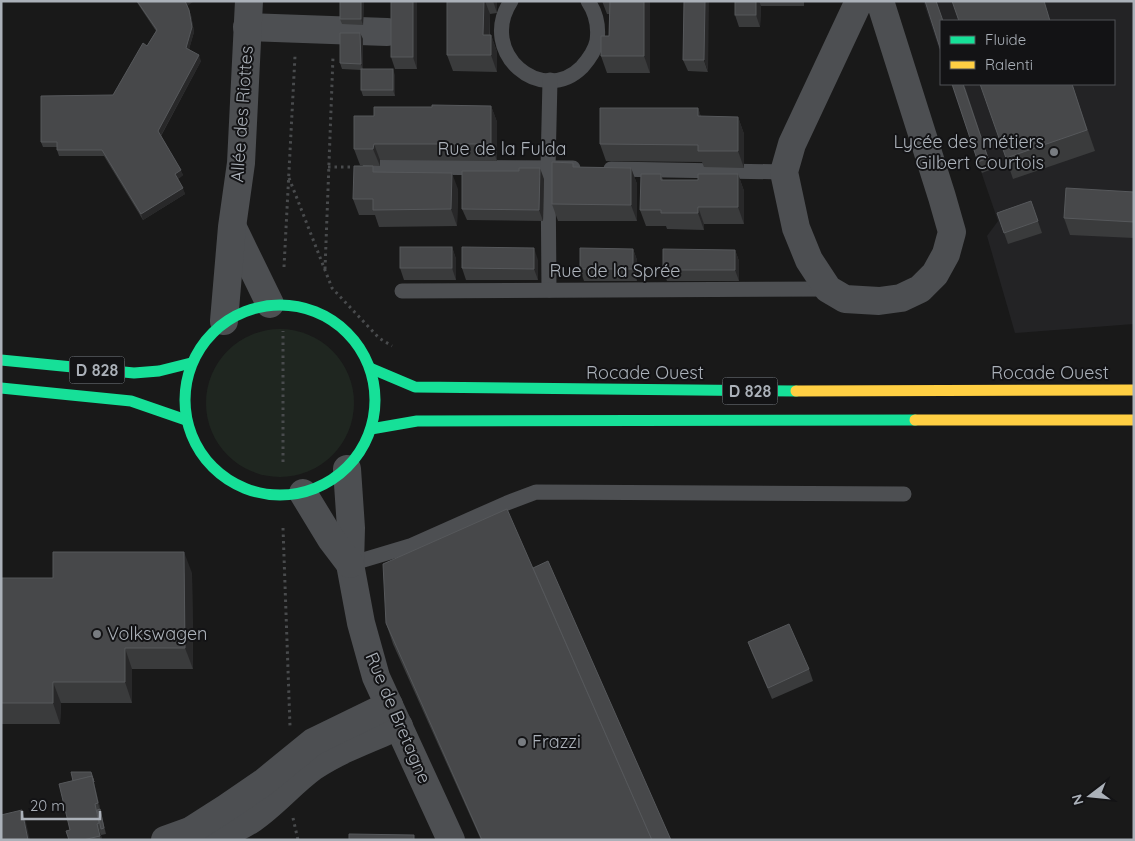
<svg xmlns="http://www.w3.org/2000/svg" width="1135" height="841" font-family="Quicksand,sans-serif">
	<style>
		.built { fill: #232325 }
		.green { fill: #1f2620 }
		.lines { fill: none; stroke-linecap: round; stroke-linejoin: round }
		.path { stroke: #494b4d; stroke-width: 3; stroke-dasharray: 2.5 4; stroke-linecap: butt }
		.lane { stroke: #4d4f52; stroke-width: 15 }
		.street { stroke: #4d4f52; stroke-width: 28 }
		.fast { stroke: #16e098; stroke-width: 11 }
		.slow { stroke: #ffcf43; stroke-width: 11 }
		.wall { fill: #3a3b3c }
		.shaded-wall { fill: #282829 }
		.building { fill: #47484a; stroke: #56585b }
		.poi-dot { fill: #787c81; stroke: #131315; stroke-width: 2 }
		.labels { text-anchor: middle; stroke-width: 4; stroke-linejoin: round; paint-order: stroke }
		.shield { fill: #131315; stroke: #7d8288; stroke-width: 1 }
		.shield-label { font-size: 16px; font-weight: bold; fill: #abb1b9 }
		.street-label { font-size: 18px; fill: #abb1b9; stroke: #131315 }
		.poi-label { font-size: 18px; fill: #abb1b9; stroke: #131315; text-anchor: start }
	</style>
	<rect width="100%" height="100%" fill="#191919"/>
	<path class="built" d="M923,1H1134V324L1015,333L987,236L998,221L951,84H1114V21H941V55Z"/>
	<circle class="green" cx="280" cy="403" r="74"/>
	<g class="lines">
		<g class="path">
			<path d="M328,167H350"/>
			<path d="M289,178L332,288L379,338L392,346"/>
			<path d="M284,267L295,56"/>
			<path d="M325,269L333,57"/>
			<path d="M283,462V331"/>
			<path d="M283,528L290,726"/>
			<path d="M293,818L298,840"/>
		</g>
		<g class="lane">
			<path d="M511,1C477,53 542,107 582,67C589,59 595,51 597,41C599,27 596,13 588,1"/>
			<path d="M370,167L573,168"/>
			<path d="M611,169L784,172"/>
			<path d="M549,290L548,167L550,80"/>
			<path d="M402,291L828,289"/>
			<path d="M350,564L410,546L507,503L536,492L904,494"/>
		</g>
		<g class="street">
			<path d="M859,1L792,144L784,172L796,228L809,260L828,289L845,299L879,301L901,298L920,289L935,274L946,254L952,232L942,197L880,1"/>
			<path d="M247,27L387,32"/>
			<path d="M233,228L270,304"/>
			<path d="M224,321L232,227L241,163L249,1"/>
			<path d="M347,469L351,528L350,564L361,623L376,677L451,840"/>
			<path d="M303,493L331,539L350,564"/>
			<path d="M190,831C197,832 206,836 213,835C257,828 280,791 313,767C338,750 371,738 399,726"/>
			<path d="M165,840L190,831L226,808L264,782L313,742L389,705"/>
		</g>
		<g class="fast">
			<circle cx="280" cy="400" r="95"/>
			<path d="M1,360L134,373L159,371L191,363"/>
			<path d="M370,368L415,387L796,391"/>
			<path d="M1,388L131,401L186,420"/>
			<path d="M371,429L417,421L915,420"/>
		</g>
		<g class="slow">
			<path d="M796,391L1134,390"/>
			<path d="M915,420H1134"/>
		</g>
	</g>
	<g class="wall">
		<path d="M136,1H193L187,6L191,15L194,32L189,49L201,61L161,136L183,175L178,179L185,194L143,220L104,156H59L57,150V147H43L41,142L113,95L147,46L156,31Z"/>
		<path d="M364,1L363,25L342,24L340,19Z"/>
		<path d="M417,1V69H395L391,57Z"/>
		<path d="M447,1H497V13L490,14V35H491L497,52V72L453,71L447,55Z"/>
		<path d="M602,1H650V73H607L601,56L609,36V14H607Z"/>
		<path d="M684,1L708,72L688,71L683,60Z"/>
		<path d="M735,1H804V6H761L760,27H739L735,15Z"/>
		<path d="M360,33L363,39V69L395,75V96H363L361,90V70L342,69L340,63Z"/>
		<path d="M964,84L992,169L982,173L978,162Z"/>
		<path d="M1072,84L1095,151L1013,179L1006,158Z"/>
		<path d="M491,106L497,122V161L380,160V166L360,165L354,149L374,116L432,107Z"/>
		<path d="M698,108L701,117H738L744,134V168L704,167L702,162L606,161L600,144Z"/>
		<path d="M575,167L631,168L637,184V221H558L552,204Z"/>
		<path d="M519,171L544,179L543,221L467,220L462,209Z"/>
		<path d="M661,174L663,180H698L738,174L744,191V224H704V230L667,229L666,226H646L640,210Z"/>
		<path d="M458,189L457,226L379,227L375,215H359L353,199Z"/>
		<path d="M1134,192V238L1070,235L1064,218Z"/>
		<path d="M1031,201L1042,233L1008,244L997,213Z"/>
		<path d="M452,247L456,259V280H404L400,268Z"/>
		<path d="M633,249L637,260V281H584L580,269Z"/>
		<path d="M735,250L739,261V281H667L663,270Z"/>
		<path d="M538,260V280H466L462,268Z"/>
		<path d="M533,568L671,840H481L393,644L386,623Z"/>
		<path d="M192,573L193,669H132V703H61L60,724H1V578H53Z"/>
		<path d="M748,642L809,669L813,681L772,699L752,653Z"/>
		<path d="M93,778L106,834L101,835L102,840H69L70,830Z"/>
	</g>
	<g class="shaded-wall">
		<path d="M185,1H193V2L187,6Z"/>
		<path d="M361,1H364L363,25L361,19Z"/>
		<path d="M413,1H417V69L413,57Z"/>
		<path d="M484,1H485L490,14L489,52L483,35Z"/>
		<path d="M493,1H497V13Z"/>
		<path d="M644,1H650V73L644,56Z"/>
		<path d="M705,1H709L708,72L704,60Z"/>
		<path d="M756,1H759L761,6L760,27L756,15Z"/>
		<path d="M189,10L191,15L194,32L188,53L186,48Z"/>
		<path d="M360,33L363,39V70L361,64Z"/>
		<path d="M491,35L497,52V72L491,55Z"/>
		<path d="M199,55L201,61L160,137L158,131Z"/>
		<path d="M393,69L395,75V96L393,90Z"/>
		<path d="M491,106L497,122V161L491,144Z"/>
		<path d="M698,108L704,125L698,116Z"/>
		<path d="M738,117L744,134V168L738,151Z"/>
		<path d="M374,144L380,160V166L373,149Z"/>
		<path d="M540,168L544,179L543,221L539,210Z"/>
		<path d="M631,168L637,184V221L631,205Z"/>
		<path d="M181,170L183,175L177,180L175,174Z"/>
		<path d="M452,173L458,189L457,226L451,209Z"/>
		<path d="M738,174L744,191V224L738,207Z"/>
		<path d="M183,188L185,194L143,220L141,214Z"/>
		<path d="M698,207L704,224V230L698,213Z"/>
		<path d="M452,247L456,259V280L452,268Z"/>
		<path d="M534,248L538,260V280L534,269Z"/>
		<path d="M633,249L637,260V281L633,269Z"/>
		<path d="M735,250L739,261V281L735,270Z"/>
		<path d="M184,552L192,573L193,669L185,648Z"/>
		<path d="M125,648L132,669V703L125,682Z"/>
		<path d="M53,682L61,703L60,724L53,703Z"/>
		<path d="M91,772L93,778L106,834L98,803Z"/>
		<path d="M22,810L26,822L30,840H28Z"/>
		<path d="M97,824L101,835L102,840H101Z"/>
	</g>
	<g class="building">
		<path d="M137,1H185L189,10L192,27L186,48L199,55L158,131L181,170L175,174L183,188L141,214L102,150H57V142H41V96L113,95L143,43L147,46L157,30Z"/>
		<rect x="340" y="1" width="21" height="18"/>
		<rect x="391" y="1" width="22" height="56"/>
		<path d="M447,1H484L483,35H491V55H447Z"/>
		<path d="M610,1H644V56H601V36H609Z"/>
		<path d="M684,1H705L704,60H683Z"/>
		<rect x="735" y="1" width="21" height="14"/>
		<path d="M925,1H936L943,21H941V51Z"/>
		<path d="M952,1H1044L1050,21H959Z"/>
		<path d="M340,33H360L361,64L340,63Z"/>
		<rect x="361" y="69" width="32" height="21"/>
		<path d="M952,84H963L988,158L978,162Z"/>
		<path d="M980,84H1072L1087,130L1006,158Z"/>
		<path d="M432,105L491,106V144H374L373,149H354V116H374V107H432Z"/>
		<path d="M600,108H698V116L738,117V151H698V145L600,144Z"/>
		<path d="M552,162L573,163V167L631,168V205L552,204Z"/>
		<path d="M354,166H373V172L452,173L451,209L373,210V199H353Z"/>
		<path d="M519,168H540L539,210L462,209V171H519Z"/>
		<path d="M641,174H661V180H698V174H738V207H698V213H661V210H640Z"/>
		<path d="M1066,188L1134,192V222L1064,218Z"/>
		<path d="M1031,201L1038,221L1004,233L997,213Z"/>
		<rect x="400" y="247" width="52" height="21"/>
		<path d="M462,247L534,248V269L462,268Z"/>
		<path d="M580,248L633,249V269H580Z"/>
		<path d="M663,249L735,250V270H663Z"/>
		<path d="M507,509L652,840H482L386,623L383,564Z"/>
		<path d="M53,552H184L185,648H125V682H53V703H1V578H53Z"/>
		<path d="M548,561L671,840H652L533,568Z"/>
		<path d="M789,624L809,669L768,688L748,642Z"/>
		<path d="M71,772H91L94,782L92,776L73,781Z"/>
		<path d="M92,776L98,803L95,804L99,823L97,824L100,836L83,840H69L66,831L70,830L59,784Z"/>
		<path d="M100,809L104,828L101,829L97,810Z"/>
		<path d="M22,810L28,840H1V815Z"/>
		<path d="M349,834L414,835V840H349Z"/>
	</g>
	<g class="poi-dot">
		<circle cx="1054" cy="152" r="5"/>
		<circle cx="97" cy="634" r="5"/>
		<circle cx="522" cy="742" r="5"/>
	</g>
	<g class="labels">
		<g class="shield">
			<rect x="69.5" y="356.5" width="55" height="27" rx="4"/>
			<rect x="722.5" y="377.5" width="55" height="27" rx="4"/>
		</g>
		<g class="shield-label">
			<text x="97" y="376">D 828</text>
			<text x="750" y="397">D 828</text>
		</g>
		<g class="street-label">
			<text transform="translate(242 114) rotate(-86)" y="6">Allée des Riottes</text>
			<text x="502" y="155">Rue de la Fulda</text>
			<text x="615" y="277">Rue de la Sprée</text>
			<text x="645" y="379">Rocade Ouest</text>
			<text x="1050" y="379">Rocade Ouest</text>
			<text transform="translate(398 718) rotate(67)" y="6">Rue de Bretagne</text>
		</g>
		<g class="poi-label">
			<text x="1044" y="148" text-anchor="end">Lycée des métiers<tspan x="1044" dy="21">Gilbert Courtois</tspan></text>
			<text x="107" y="640">Volkswagen</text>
			<text x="532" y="748">Frazzi</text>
		</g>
	</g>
	<rect width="1135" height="841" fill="none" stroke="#abb1b9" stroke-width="5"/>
	<rect x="940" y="20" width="175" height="65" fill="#131315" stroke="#505257"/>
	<rect x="950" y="36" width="25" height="8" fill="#16e098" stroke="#505257"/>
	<text x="985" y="45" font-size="15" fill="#abb1b9">Fluide</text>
	<rect x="950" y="61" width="25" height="8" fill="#ffcf43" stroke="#505257"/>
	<text x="985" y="70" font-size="15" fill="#abb1b9">Ralenti</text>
	<g transform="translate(1090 796) rotate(254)" stroke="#131315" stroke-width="4" paint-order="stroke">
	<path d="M0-4L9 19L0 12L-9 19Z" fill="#abb1b9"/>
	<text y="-8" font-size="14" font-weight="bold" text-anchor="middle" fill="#abb1b9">N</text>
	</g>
	<path d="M22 811v8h78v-8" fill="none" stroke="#abb1b9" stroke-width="2.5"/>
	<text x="30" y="811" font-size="15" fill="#abb1b9" stroke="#131315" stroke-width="4" paint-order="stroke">20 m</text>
</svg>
